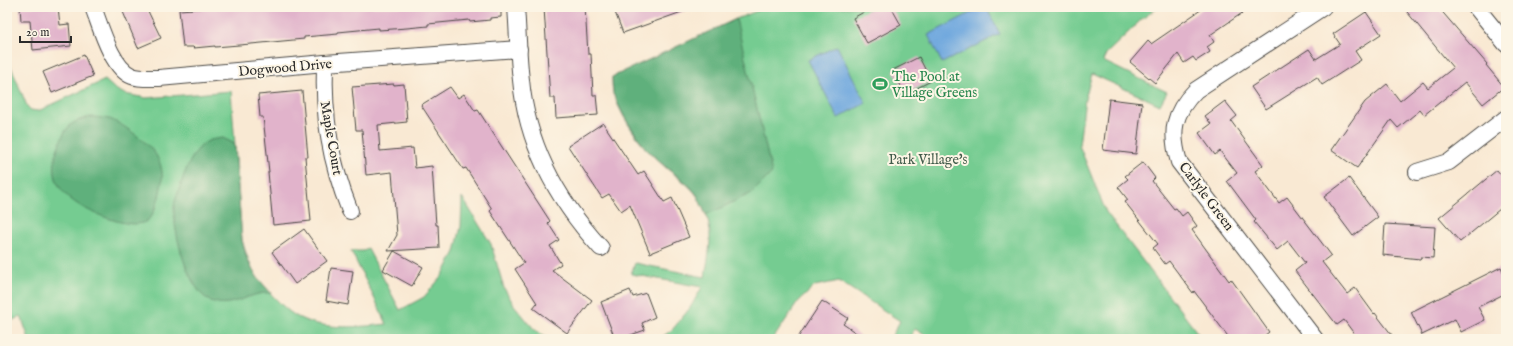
<svg xmlns="http://www.w3.org/2000/svg" width="1513" height="346" font-family="'IM FELL English',serif">
	<style>
		.green { fill: #74cc91; stroke: #507c5e }
		.forest { fill: #5fb07b; stroke: #456e53 }
		.water { fill: #6ea7de; stroke: #4c6984 }
		.building { fill: #e1b3cb }
		.lines { fill: none; stroke-linecap: round; stroke-linejoin: round }
		.street-casing { stroke: #4a4844; stroke-width: 18 }
		.street { stroke: #fff; stroke-width: 16 }
		.labels { text-anchor: middle; stroke-width: 4; stroke-linejoin: round; paint-order: stroke }
		.street-label { font-size: 14px; fill: #2b2b2b; stroke: #fcf5e5 }
		.leisure-label { font-size: 14px; fill: #27864d; stroke: #fcf5e5; text-anchor: start }
		.park-label { font-size: 14px; fill: #415b4a; stroke: #fcf5e5 }
	</style>
	<rect width="100%" height="100%" fill="#fcf5e5"/>
	<filter id="ink" filterUnits="userSpaceOnUse"><feTurbulence type="fractalNoise" baseFrequency=".025" numOctaves="2"/><feDisplacementMap in="SourceGraphic" scale="8" xChannelSelector="R" yChannelSelector="G"/><feConvolveMatrix kernelMatrix="1 2 1 2 8 2 1 2 1" color-interpolation-filters="sRGB"/></filter>
	<filter id="wash" filterUnits="userSpaceOnUse"><feTurbulence type="fractalNoise" baseFrequency=".012" numOctaves="4" result="noise"/><feDisplacementMap in="SourceGraphic" scale="16" xChannelSelector="R" yChannelSelector="G"/><feGaussianBlur stdDeviation="0.9" result="paint"/><feColorMatrix in="noise" values="0 0 0 0 0 0 0 0 0 0 0 0 0 0 0 0 0 1.4 0 .05"/><feComposite in="paint" operator="in"/></filter>
	<g filter="url(#wash)">
		<rect width="100%" height="100%" fill="#f9e9d3"/>
		<g class="green">
			<path d="M767,7H1158L1142,19L1106,54L1103,61L1167,92L1160,105L1092,74L1085,99L1079,145L1106,212L1202,339H931L915,329L908,339H890L900,321L839,281L815,286L798,302L773,339H659L672,330L690,308L702,287L631,274L635,263L705,277C708,257 714,234 706,214C697,188 684,183 665,167C643,148 624,123 614,95C612,90 612,83 612,77L736,19Z"/>
			<path d="M7,57L27,106L31,110L38,111L105,80L115,89L125,94L146,98L231,91L242,240C249,264 255,278 273,296C282,305 290,314 302,319C326,330 361,327 387,324L351,251H363L368,249L400,310L424,297L442,276L455,252L461,226L462,197L491,244L504,288L514,305L534,329L548,339H29L21,316L7,323Z"/>
		</g>
		<g class="forest">
			<path d="M736,19L772,173L752,193L706,215L697,195L688,184L666,167L645,148L624,116L613,94L612,77Z"/>
			<path d="M91,117C96,117 103,118 109,119C119,121 147,142 153,151C156,154 160,162 161,167C164,177 161,187 159,197C157,203 154,214 149,219C138,232 100,216 86,209C76,204 65,196 59,186C52,174 54,157 59,145C66,126 71,121 91,117Z"/>
			<path d="M223,138L233,143L235,148L242,240L247,260L257,277L271,293C250,291 232,310 211,301C188,292 173,231 174,208C174,203 176,198 178,193C183,177 191,150 208,141C212,139 218,139 223,138Z"/>
		</g>
		<g class="water">
			<path d="M982,7H986L1000,34L942,63L928,35Z"/>
			<path d="M837,46L866,103L838,118L808,60Z"/>
		</g>
		<g id="blocks">
			<g class="building">
				<path d="M20,7H58L60,25L69,24L71,46L33,50L30,21H21Z"/>
				<path d="M121,7H146L161,38L138,48Z"/>
				<path d="M223,7H501V17L490,18V20L470,22L469,20L428,24V26L407,28L379,30V28L338,32V34L304,37V39L251,44L215,47V46L194,48L193,47H183L179,10Z"/>
				<path d="M546,7H585L588,54H591L593,95H596L598,115L556,118L555,98H550L544,8Z"/>
				<path d="M613,7H690V9L623,33Z"/>
				<path d="M873,7H891L901,25L867,43L853,18Z"/>
				<path d="M1205,7H1251L1210,35L1214,42L1207,47L1210,52L1196,61L1193,57L1184,63L1178,54L1155,83L1130,62L1148,41L1151,44Z"/>
				<path d="M1403,7H1438L1487,64L1486,65L1504,87L1483,104L1465,82L1424,115L1420,110L1398,128L1391,120L1357,168L1331,150L1365,102L1387,84L1400,101L1423,82L1428,88L1453,68Z"/>
				<path d="M1366,12L1381,34L1355,51L1361,60L1322,85L1317,77L1266,109L1251,87L1309,49L1316,59L1340,44L1333,34Z"/>
				<path d="M84,55L93,76L52,93L43,72Z"/>
				<path d="M919,57L931,81L905,94L893,70Z"/>
				<path d="M394,84V85L404,84L407,122L378,125L380,151L413,148L415,168L432,166L436,225H438L439,248L388,251L397,235L392,172L366,175L362,130H356L352,87Z"/>
				<path d="M450,87L458,98L464,94L475,111L478,110L550,221L548,223L559,240L550,246L561,264L552,270L592,300L567,333L533,308L537,303L515,269L524,263L490,211L492,209L466,168L463,169L421,105Z"/>
				<path d="M302,91L308,157H305L311,221L273,225L268,172H269L263,117H260L258,95Z"/>
				<path d="M1109,99L1142,103L1136,154L1103,150Z"/>
				<path d="M1225,101L1237,116L1231,121L1263,165L1255,171L1279,203L1287,197L1331,255L1322,262L1347,294L1355,288L1374,314L1375,313L1395,339H1358L1344,320L1337,325L1295,271L1305,263L1288,241L1277,250L1254,222L1256,220L1227,181L1237,173L1220,151L1215,155L1199,133L1211,124L1205,116Z"/>
				<path d="M603,123L638,175L644,171L664,202L672,198L689,237L650,253L630,205L621,211L609,194L602,198L568,146Z"/>
				<path d="M1143,162L1155,178L1152,181L1174,209L1176,208L1182,216L1187,212L1197,226L1192,230L1229,281L1231,279L1269,332L1260,339H1230L1194,291L1193,293L1169,261L1165,264L1153,248L1158,244L1125,202L1128,200L1118,187L1128,179L1125,176Z"/>
				<path d="M1497,170L1506,181V204L1460,242L1439,218Z"/>
				<path d="M1349,178L1378,217L1353,236L1324,197Z"/>
				<path d="M1385,224L1435,227L1433,258L1421,257L1420,259L1383,255Z"/>
				<path d="M304,229L327,261L295,284L272,252Z"/>
				<path d="M394,251L423,267L412,286L383,270Z"/>
				<path d="M1501,267L1506,278V293L1478,307L1485,320L1461,332L1455,319L1422,335L1411,312Z"/>
				<path d="M331,268L353,271L348,305L326,301Z"/>
				<path d="M630,290L633,297L646,293L655,317L642,323L645,330L625,337V335L615,339L601,302Z"/>
				<path d="M822,301L848,318L843,324L865,339H797Z"/>
			</g>
		</g>
	</g>
	<g filter="url(#ink)">
		<use href="#blocks" fill-opacity="0" stroke="#4a4844" stroke-width="1"/>
		<g class="lines">
			<g class="street-casing">
				<g id="street">
					<path d="M93,7C100,25 112,69 132,76C140,79 150,78 159,78L325,63L519,49"/>
					<path d="M516,7C518,31 518,56 521,80C527,146 557,200 601,248"/>
					<path d="M1476,7L1506,44"/>
					<path d="M325,63C323,117 330,161 350,211"/>
					<path d="M1417,172L1449,162L1506,118"/>
					<path d="M1315,339L1179,162C1170,132 1173,113 1196,90L1323,7"/>
				</g>
			</g>
			<use href="#street" class="street"/>
		</g>
	</g>
	<defs>
		<g id="stadium-bare" transform="scale(1.2)"><path d="M0-5a6.5 5 0 1 0 0 10a6.5 5 0 1 0 0-10ZM-3.5-1.8h7v3.6h-7Z" fill="#2e9e5b" stroke="#fcf5e5" stroke-width="2.5" paint-order="stroke"/></g>
	</defs>
	<g fill-rule="evenodd">
		<use href="#stadium-bare" x="880" y="84"/>
	</g>
	<g class="labels">
		<g class="street-label">
			<text transform="translate(285 67) rotate(-5)" y="5">Dogwood Drive</text>
			<text transform="translate(332 138) rotate(80)" y="5">Maple Court</text>
			<text transform="translate(1207 196) rotate(53)" y="5">Carlyle Green</text>
		</g>
		<g class="leisure-label">
			<text x="892" y="81">The Pool at<tspan x="892" dy="16">Village Greens</tspan></text>
		</g>
		<g class="park-label">
			<text x="928" y="164">Park Village's</text>
		</g>
	</g>
	<rect width="1513" height="346" fill="none" stroke="#fcf5e5" stroke-width="24"/>
	<path d="M20 36v6h51v-6" fill="none" stroke="#2b2b2b" stroke-width="2"/>
	<text x="26" y="36" font-size="12" fill="#2b2b2b" stroke="#fcf5e5" stroke-width="3" paint-order="stroke">20 m</text>
</svg>
